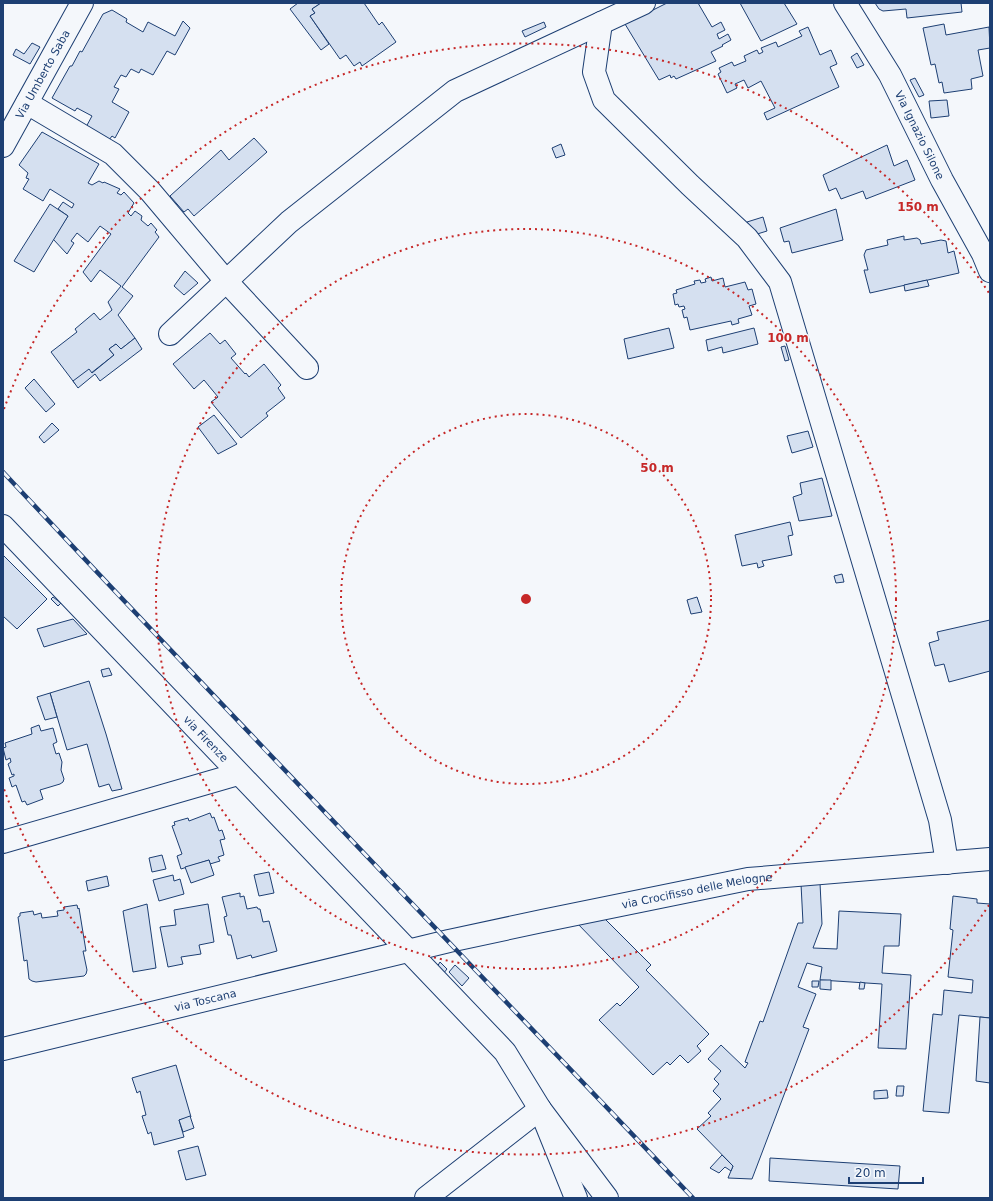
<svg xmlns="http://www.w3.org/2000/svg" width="993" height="1201" font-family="'DejaVu Sans',sans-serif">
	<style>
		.building { fill: #d5e0f0; stroke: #1d3f73 }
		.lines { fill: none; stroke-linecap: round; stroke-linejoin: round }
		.minor-casing { stroke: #1d3f73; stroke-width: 24 }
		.minor { stroke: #f4f7fb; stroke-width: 22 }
		.rail-casing { stroke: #1d3f73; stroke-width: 4.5 }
		.rail { stroke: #f4f7fb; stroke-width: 3; stroke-dasharray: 9; stroke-linecap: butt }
		.ring { fill: none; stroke: #c62828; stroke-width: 2; stroke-dasharray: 2 4 }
		.labels { text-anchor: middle; stroke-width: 3; stroke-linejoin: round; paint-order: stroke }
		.street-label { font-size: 11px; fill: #1d3f73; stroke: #f4f7fb }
		.centre { fill: #c62828; stroke: #f4f7fb; stroke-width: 2 }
		.ring-label { font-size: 12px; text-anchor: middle; font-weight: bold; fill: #c62828; stroke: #f4f7fb; stroke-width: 3; stroke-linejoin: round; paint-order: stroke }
	</style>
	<rect width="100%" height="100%" fill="#f4f7fb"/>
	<g class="building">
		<path d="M298,3H321L312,9L315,13L310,16L329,44L321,50L290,9Z"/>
		<path d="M321,3H364L379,25L382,22L396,42L362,66L360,62L354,66L346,55L340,59L310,16L315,13L312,9Z"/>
		<path d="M667,3H698L712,27L721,22L725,30L717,34L719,39L728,34L731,40L722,45L723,46L711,52L716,61L676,79L674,76L671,78L670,75L659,80L625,24Z"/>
		<path d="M740,3H784L797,24L761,41Z"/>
		<path d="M875,3H961L962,12L907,18L906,9L883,11L879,9Z"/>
		<path d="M112,10L127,19L126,22L143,32L148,22L175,36L183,21L190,28L175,55L167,51L153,75L141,69L139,73L131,69L126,77L121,75L114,87L119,89L112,102L129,112L115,138L112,136L109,140L86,127L92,116L77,108L75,111L52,98L70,66H72L80,51L82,52L103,14Z"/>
		<path d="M544,22L546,27L525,37L522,31Z"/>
		<path d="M944,24L946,35L989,27L990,48L978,50L983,76L971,79L972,89L944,93L942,82L939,83L935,64L931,65L923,28Z"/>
		<path d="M808,27L820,55L831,50L837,64L830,67L839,87L767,120L764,113L775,108L761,81L748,88L744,80L735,84L737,88L727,93L718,74L721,72L719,68L732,62L734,66L746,61L744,56L757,50L759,54L763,52L761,48L776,42L778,47L802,36L799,31Z"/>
		<path d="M32,43L40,47L30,64L13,55L16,49L24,54Z"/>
		<path d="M857,53L864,65L857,68L851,57Z"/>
		<path d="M915,78L924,95L919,97L910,80Z"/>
		<path d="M947,100L949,116L931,118L929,101Z"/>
		<path d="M42,132L99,164L88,183L92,185L99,181L103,183L104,182L120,189L117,193L121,195L124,192L134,203L128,213L131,216L135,211L142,216L141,220L148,226L151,223L157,230L155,232L159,237L122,287L133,296L118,315L135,338L121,349L116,344L109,349L114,355L76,385L51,352L77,332L75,329L94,313L100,320L112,310L108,302L121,286L100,270L91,282L83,272L111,234L100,226L88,242L77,233L71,241L74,243L67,254L53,239L68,216L58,209L63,202L72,208L74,204L50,189L43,201L23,189L29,179L26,178L28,173L19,165Z"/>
		<path d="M254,138L267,152L194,216L188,209L184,212L170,196L221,150L229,160Z"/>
		<path d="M561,144L565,155L556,158L552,148Z"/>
		<path d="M887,145L894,166L907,160L915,180L866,199L863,191L841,199L836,188L829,191L823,175Z"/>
		<path d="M50,204L68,216L34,272L14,261Z"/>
		<path d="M836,209L843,240L792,253L789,241L784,242L780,228Z"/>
		<path d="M763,217L767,231L754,235L747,222Z"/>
		<path d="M904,236V240L917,238L920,240L921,244L941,240L946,241L948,253L954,251L959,273L870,293L864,270H868L864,255L866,250L888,245L887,240Z"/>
		<path d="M185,271L198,283L184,295L174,286Z"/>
		<path d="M711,277L712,281L723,278L725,287L745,282L748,290L752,289L756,304L749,306L752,315L738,319L739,323L732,325L731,321L690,330L687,317L684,318L682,310L685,309L684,306L679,307L678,304L675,305L673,294L677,293L676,290L695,284L694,281L700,280L701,283L706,282L705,279Z"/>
		<path d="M927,280L929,286L905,291L904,285Z"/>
		<path d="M669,328L674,348L628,359L624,339Z"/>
		<path d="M754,328L758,344L723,353L722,347L708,351L706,340Z"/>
		<path d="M210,333L220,344L225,340L236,354L231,358L245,374L246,373L249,377L264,364L281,385L278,388L285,398L266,413L268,416L241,438L211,402L218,397L204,380L194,389L173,364Z"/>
		<path d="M135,338L142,349L100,381L95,374L78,388L73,381L89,369L92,373L114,355L109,349L116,344L121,349Z"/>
		<path d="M785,346L789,360L785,361L781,347Z"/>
		<path d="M34,379L55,404L46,412L25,388Z"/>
		<path d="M214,415L237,444L218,454L198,427Z"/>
		<path d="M52,423L59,430L44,443L39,437Z"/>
		<path d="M808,431L813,447L792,453L787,436Z"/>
		<path d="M822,478L832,516L799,521L793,497L802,494L800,483Z"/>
		<path d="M790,522L793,535L788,536L792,555L762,561L764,566L758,568L757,563L742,566L735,535Z"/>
		<path d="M3,555L47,599L17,629L3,616Z"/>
		<path d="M842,574L844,582L836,583L834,576Z"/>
		<path d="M53,597L61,603L58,606L51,599Z"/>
		<path d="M697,597L702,612L691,614L687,600Z"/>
		<path d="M73,619L87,634L44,647L37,629Z"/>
		<path d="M990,620V671L949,682L944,664L935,666L929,643L939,640L937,632Z"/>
		<path d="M109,668L112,675L103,677L101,670Z"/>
		<path d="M89,681L106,734L122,789L112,791L109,784L99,787L87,744L67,750L50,693Z"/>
		<path d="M50,693L57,717L45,720L37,697Z"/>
		<path d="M39,725L41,731L53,728L57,742L53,744L56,754L59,753L62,762L61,770L64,779L63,782L60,784L40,790L43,799L27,805L25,801L22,802L16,785L12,787L9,778L14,776V774L12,775L8,764L11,762L10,758L6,760L3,748L6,747L5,743L32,734L31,728Z"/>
		<path d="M210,813L212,818L214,817L219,831L222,830L225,839L220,840L224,855L218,857L220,861L210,864L209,860L181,869L177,856L182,854L172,826L175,825L174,822L188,818L189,821Z"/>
		<path d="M162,855L166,869L152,872L149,858Z"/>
		<path d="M209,860L214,875L191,883L185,867Z"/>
		<path d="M269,872L274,893L259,896L254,875Z"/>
		<path d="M173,875L174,881L180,879L184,894L159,901L153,880Z"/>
		<path d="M107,876L109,886L88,891L86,881Z"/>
		<path d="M820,883L822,924L813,948L837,949L839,911L901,914L899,946H884L882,973L911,975L906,1049L878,1048L882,984L820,980L822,967L807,963L798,987L816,994L803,1027L809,1029L752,1179L728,1178L733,1166L697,1129L711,1116L708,1113L721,1099L713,1091L719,1084L714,1079L721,1071L708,1059L721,1045L745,1068L748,1063L745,1062L760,1021L763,1022L798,923H803L801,884Z"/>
		<path d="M240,893V897L244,896L247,909L257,907L258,909H260L263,922L269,921L277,951L252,958L251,955L237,959L231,935H228L224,917L227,916L222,897Z"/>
		<path d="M953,896L977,899V903L990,904V1018L959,1015L949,1113L923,1111L933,1014L942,1015L944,990L972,993L973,980L948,977L953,930L950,929Z"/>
		<path d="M147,904L156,968L133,972L123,911Z"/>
		<path d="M208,904L214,942L199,945L201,954L181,957L183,964L168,967L160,927L176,925L174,910Z"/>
		<path d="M77,905L78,909L79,908L86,951H83L87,970L86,974L84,976L36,982L32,981L29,979L27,960L24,961L18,917L20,916V913L33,911L34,915L41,913L42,918L58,916L57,911L64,910V907Z"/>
		<path d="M604,918L651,965L646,970L709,1034L697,1046L701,1051L688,1063L680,1055L670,1065L667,1062L653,1075L599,1020L617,1003L620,1006L639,987L576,922Z"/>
		<path d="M440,962L447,969L443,974L437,967Z"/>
		<path d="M455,965L469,978L462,986L449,972Z"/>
		<path d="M820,980H831V990L820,989Z"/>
		<path d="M812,981H819L818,987H812Z"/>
		<path d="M860,982L865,983L864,989H859Z"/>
		<path d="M980,1017L990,1018V1083L976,1081Z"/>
		<path d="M176,1065L191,1117L179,1120L184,1137L154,1145L151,1132L148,1134L142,1116L146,1115L140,1091L137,1093L132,1078Z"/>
		<path d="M897,1086H904L903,1096H896Z"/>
		<path d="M887,1090L888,1098L874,1099V1091Z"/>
		<path d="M190,1116L194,1128L183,1132L179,1120Z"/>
		<path d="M198,1146L206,1175L186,1180L178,1151Z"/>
		<path d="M722,1155L733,1166L731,1171L725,1167L719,1173L710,1168Z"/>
		<path d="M770,1158L900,1166L898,1189L769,1181Z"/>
	</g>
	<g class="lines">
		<g class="minor-casing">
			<g id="minor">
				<path id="s1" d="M845,3L890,75L942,180L983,254L990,271"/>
				<path d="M601,23L594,72L604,100L690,185L747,238L780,282L940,820L947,863"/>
				<path d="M27,103L113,154L150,191L226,281L307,368"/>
				<path id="s2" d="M3,146L82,3"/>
				<path d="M170,334L289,222L455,91L644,3"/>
				<path id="s3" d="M3,526L505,1052L540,1109L576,1198"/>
				<path d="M3,842L238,774"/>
				<path id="s4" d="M3,1049L449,941L542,921L748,879L990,859"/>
				<path d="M426,1198L540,1109L607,1198"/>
			</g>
		</g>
		<use href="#minor" class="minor"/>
		<g class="rail-casing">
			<path id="rail" d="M3,472C231,716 463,956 693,1198"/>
		</g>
		<use href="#rail" class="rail"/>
	</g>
	<g class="ring">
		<circle cx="526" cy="599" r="185"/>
		<circle cx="526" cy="599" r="370"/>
		<path d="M989 905A555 555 0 0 1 4 789M4 409A555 555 0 0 1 989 293"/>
	</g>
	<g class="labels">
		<g class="street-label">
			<text dy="4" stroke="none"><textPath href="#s2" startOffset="82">Via Umberto Saba</textPath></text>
			<text dy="4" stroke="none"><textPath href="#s1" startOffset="152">Via Ignazio Silone</textPath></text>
			<text dy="4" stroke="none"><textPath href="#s3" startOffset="294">via Firenze</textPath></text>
			<text dy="4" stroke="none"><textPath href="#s4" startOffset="712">via Crocifisso delle Melogne</textPath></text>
			<text dy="4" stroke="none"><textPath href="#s4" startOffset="208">via Toscana</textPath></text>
		</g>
	</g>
	<circle cx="526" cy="599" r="6" class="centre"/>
	<g class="ring-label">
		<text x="918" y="211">150 m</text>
		<text x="788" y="342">100 m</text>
		<text x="657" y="472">50 m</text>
	</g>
	<rect width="993" height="1201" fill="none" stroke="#1d3f73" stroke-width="8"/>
	<path d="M849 1177v6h74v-6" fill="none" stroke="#1d3f73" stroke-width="2"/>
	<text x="855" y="1177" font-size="12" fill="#1d3f73" stroke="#f4f7fb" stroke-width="3" paint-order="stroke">20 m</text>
</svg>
